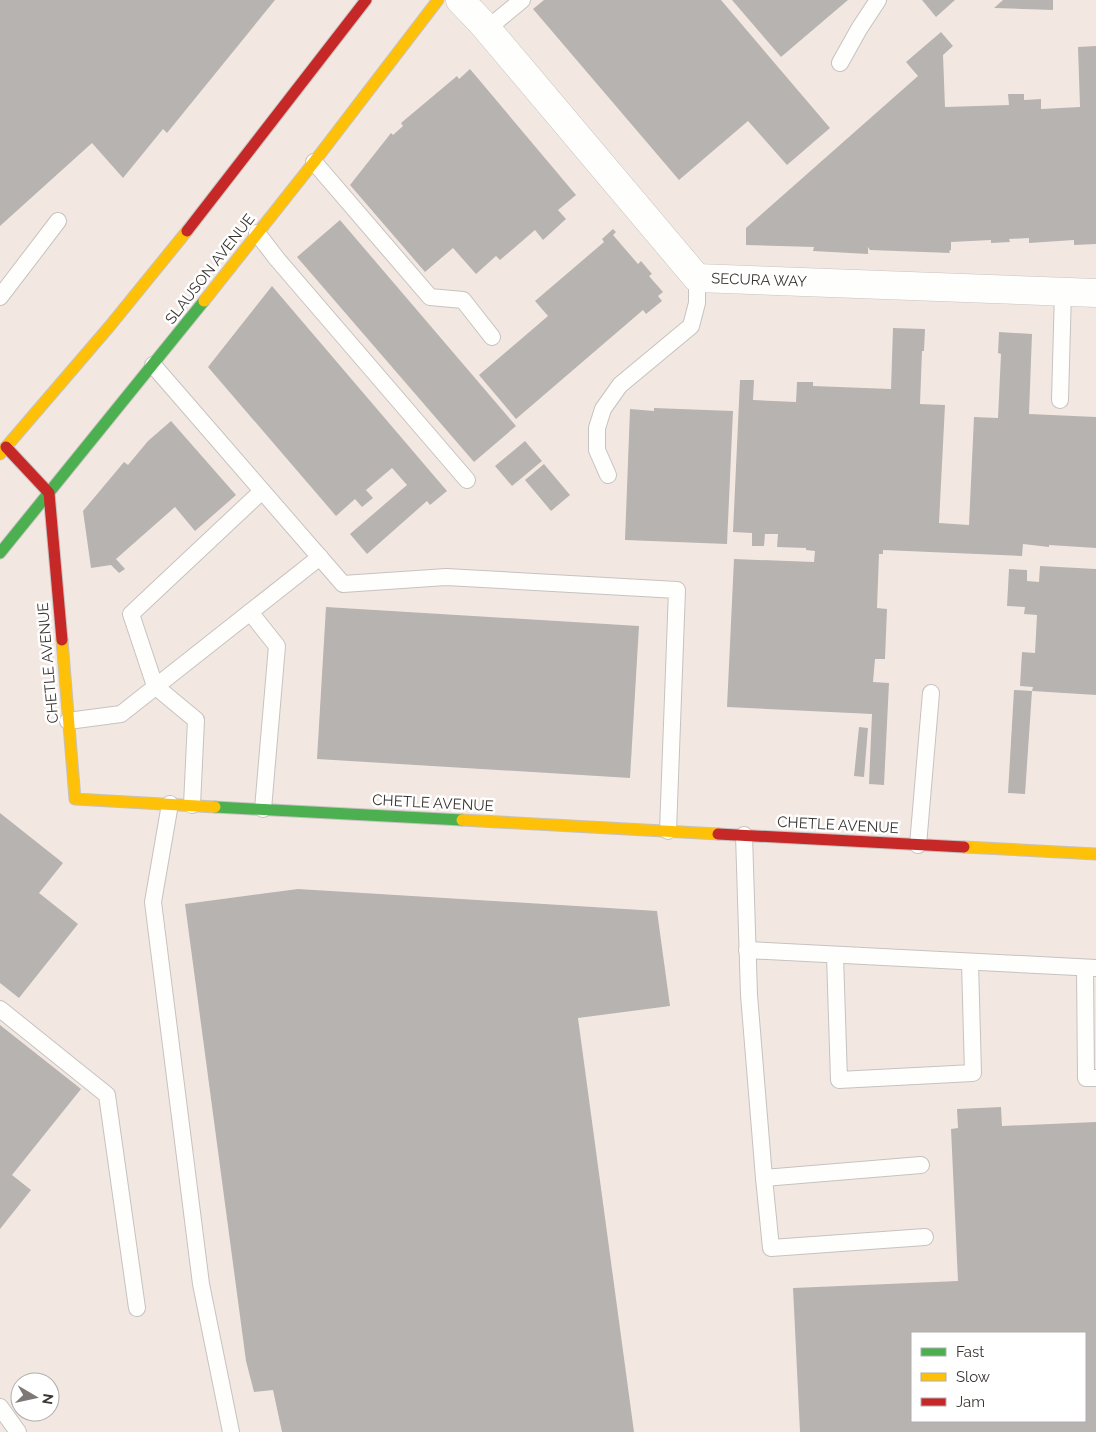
<svg xmlns="http://www.w3.org/2000/svg" width="1096" height="1432" font-family="Raleway,sans-serif">
	<style>
		.built { fill: #f3e8e1; fill-rule: evenodd }
		.building { fill: #b7b3b1; fill-rule: evenodd }
		.lines { fill: none; stroke-linecap: round; stroke-linejoin: round }
		.lane-casing { stroke: #c6c2c0; stroke-width: 18 }
		.street-casing { stroke: #c6c2c0; stroke-width: 29 }
		.fast-casing { stroke: #c6c2c0; stroke-width: 13 }
		.slow-casing { stroke: #c6c2c0; stroke-width: 13 }
		.jam-casing { stroke: #c6c2c0; stroke-width: 13 }
		.lane { stroke: #fefefd; stroke-width: 16 }
		.street { stroke: #fefefd; stroke-width: 28 }
		.fast { stroke: #4caf50; stroke-width: 11 }
		.slow { stroke: #ffc107; stroke-width: 11 }
		.jam { stroke: #c62828; stroke-width: 11 }
		.labels { text-anchor: middle; stroke-width: 5; stroke-linejoin: round; paint-order: stroke }
		.street-label { font-size: 15px; fill: #393533; stroke: #fff }
	</style>
	<rect width="100%" height="100%" fill="#faf5f2"/>
	<path class="built" d="M0,0H1096V1432H0ZM912,1333H1085V1421H912ZM20,1382H50V1412H20Z"/>
	<g class="building">
		<path d="M0,0H275L167,133L163,129L123,178L92,143L0,226Z"/>
		<path d="M544,0H721L830,128L787,165L748,121L679,180L533,9Z"/>
		<path d="M732,0H848L781,57Z"/>
		<path d="M922,0H955L936,17Z"/>
		<path d="M1003,0H1053V10L994,8Z"/>
		<path d="M941,32L953,46L943,55L945,107L1009,105L1008,94H1024V100L1041,99V109L1080,107L1078,47L1096,46V244L1074,245V240L1029,243V238L1009,239L1010,242L991,243V240L951,242V250L949,251L950,253L870,250L868,247V254L813,251L814,247L746,245V228L918,76L906,62Z"/>
		<path d="M470,69L576,195L558,210L566,219L543,240L535,230L500,260L496,256L476,274L453,248L425,272L350,185L391,133L393,135L403,126L401,123L457,76L459,79Z"/>
		<path d="M340,220L516,426L474,462L297,257Z"/>
		<path d="M613,229L616,232L613,235L638,264L641,261L652,274L649,276L663,292L658,296L662,301L646,314L643,310L516,419L479,375L548,316L535,301L604,242L602,239Z"/>
		<path d="M272,286L447,491L430,505L427,501L367,554L350,534L407,485L392,468L366,490L373,498L362,507L355,499L336,516L208,367Z"/>
		<path d="M893,328L925,329L924,351H922L920,404L945,405L939,523L969,525L974,417L998,418L1001,354L998,353L999,332L1032,334L1029,414L1096,417V548L1049,545V547L1023,544L1022,556L883,550V554H879L877,608L887,609L885,659H875L873,682L889,683L884,785L869,784L872,714L727,707L734,559L814,562L815,551L806,550V548L777,547L778,534H765L764,546H752V533L733,532L740,380H754L753,400L796,402L797,382H813V386L891,389Z"/>
		<path d="M654,408L733,411L727,544L625,540L630,409L654,411Z"/>
		<path d="M171,421L236,495L195,531L175,507L116,559L125,569L119,573L111,565L91,568L83,511L124,462L128,465L148,441Z"/>
		<path d="M525,441L542,461L512,486L495,466Z"/>
		<path d="M544,464L570,495L551,511L525,480Z"/>
		<path d="M1040,566L1096,569V695L1032,691L1033,687L1020,686L1022,652L1035,653L1037,615L1024,614L1025,607L1007,606L1009,569L1027,570V581L1039,582Z"/>
		<path d="M326,607L639,626L630,778L317,759Z"/>
		<path d="M1014,690L1032,691L1025,794L1008,793Z"/>
		<path d="M859,727L868,728L864,777L854,776Z"/>
		<path d="M0,813L63,863L39,893L78,924L19,998L0,983Z"/>
		<path d="M298,889L657,911L670,1006L578,1018L634,1432H282L273,1390L254,1392L246,1361L185,904Z"/>
		<path d="M0,1025L81,1089L12,1175L31,1190L0,1229Z"/>
		<path d="M1001,1107L1002,1126L1096,1122V1432H800L793,1288L958,1281L951,1129L958,1128L957,1109ZM912,1333H1085V1421H912Z"/>
	</g>
	<g class="lines">
		<g class="lane-casing">
			<g id="lane">
				<path d="M487,29L522,0"/>
				<path d="M840,63L859,29L878,0"/>
				<path d="M314,162L430,297L463,300L492,337"/>
				<path d="M257,233L277,259L467,480"/>
				<path d="M0,297L58,221"/>
				<path d="M153,365L343,584L446,577L677,590L668,831"/>
				<path d="M1060,400L1063,291"/>
				<path d="M608,475L597,450V428L603,409L620,385L691,326L697,303V278"/>
				<path d="M250,612L277,646L263,809"/>
				<path d="M68,721L121,714L320,557"/>
				<path d="M170,804L153,902L201,1284L231,1432"/>
				<path d="M192,805L196,720L155,686L131,614L262,491"/>
				<path d="M744,835L749,995L764,1178L921,1165"/>
				<path d="M918,845L931,693"/>
				<path d="M747,950L1096,968"/>
				<path d="M835,955L839,1080L973,1073L970,962"/>
				<path d="M1085,968L1086,1078H1096"/>
				<path d="M0,1009L107,1095L137,1308"/>
				<path d="M764,1178L771,1248L925,1237"/>
				<path d="M0,1407L18,1432"/>
			</g>
		</g>
		<g class="street-casing">
			<path id="street" d="M460,0L482,23L697,278L1096,293"/>
		</g>
		<g class="fast-casing">
			<g id="fast">
				<path d="M0,553L204,301"/>
				<path d="M215,807L462,820"/>
			</g>
		</g>
		<g class="slow-casing">
			<g id="slow">
				<path d="M204,301L314,162L438,0"/>
				<path d="M0,454L109,327L187,231"/>
				<path d="M62,640L75,799L215,807"/>
				<path d="M462,820L718,834"/>
				<path d="M964,847L1096,854"/>
			</g>
		</g>
		<g class="jam-casing">
			<g id="jam">
				<path d="M187,231L366,0"/>
				<path d="M6,447L49,493L62,640"/>
				<path d="M718,834L964,847"/>
			</g>
		</g>
		<use href="#lane" class="lane"/>
		<use href="#street" class="street"/>
		<use href="#fast" class="fast"/>
		<use href="#slow" class="slow"/>
		<use href="#jam" class="jam"/>
	</g>
	<g class="labels">
		<g class="street-label">
			<text transform="translate(210 269) rotate(-52)" y="5">SLAUSON AVENUE</text>
			<text transform="translate(759 280) rotate(2)" y="5">SECURA WAY</text>
			<text transform="translate(48 663) rotate(-95)" y="5">CHETLE AVENUE</text>
			<text transform="translate(433 803) rotate(3)" y="5">CHETLE AVENUE</text>
			<text transform="translate(838 825) rotate(3)" y="5">CHETLE AVENUE</text>
		</g>
	</g>
	<rect x="911" y="1332" width="175" height="90" fill="#ffffff" stroke="#b0aead"/>
	<rect x="921" y="1348" width="25" height="8" fill="#4caf50" stroke="#b0aead"/>
	<text x="956" y="1357" font-size="15" fill="#393533">Fast</text>
	<rect x="921" y="1373" width="25" height="8" fill="#ffc107" stroke="#b0aead"/>
	<text x="956" y="1382" font-size="15" fill="#393533">Slow</text>
	<rect x="921" y="1398" width="25" height="8" fill="#c62828" stroke="#b0aead"/>
	<text x="956" y="1407" font-size="15" fill="#393533">Jam</text>
	<g transform="translate(35 1397) rotate(99)"><circle r="24" fill="#ffffff" stroke="#b0aead"/>
	<path d="M0-4L9 19L0 12L-9 19Z" fill="#7d7876"/>
	<text y="-8" font-size="14" font-weight="bold" text-anchor="middle" fill="#393533">N</text>
	</g>
</svg>
